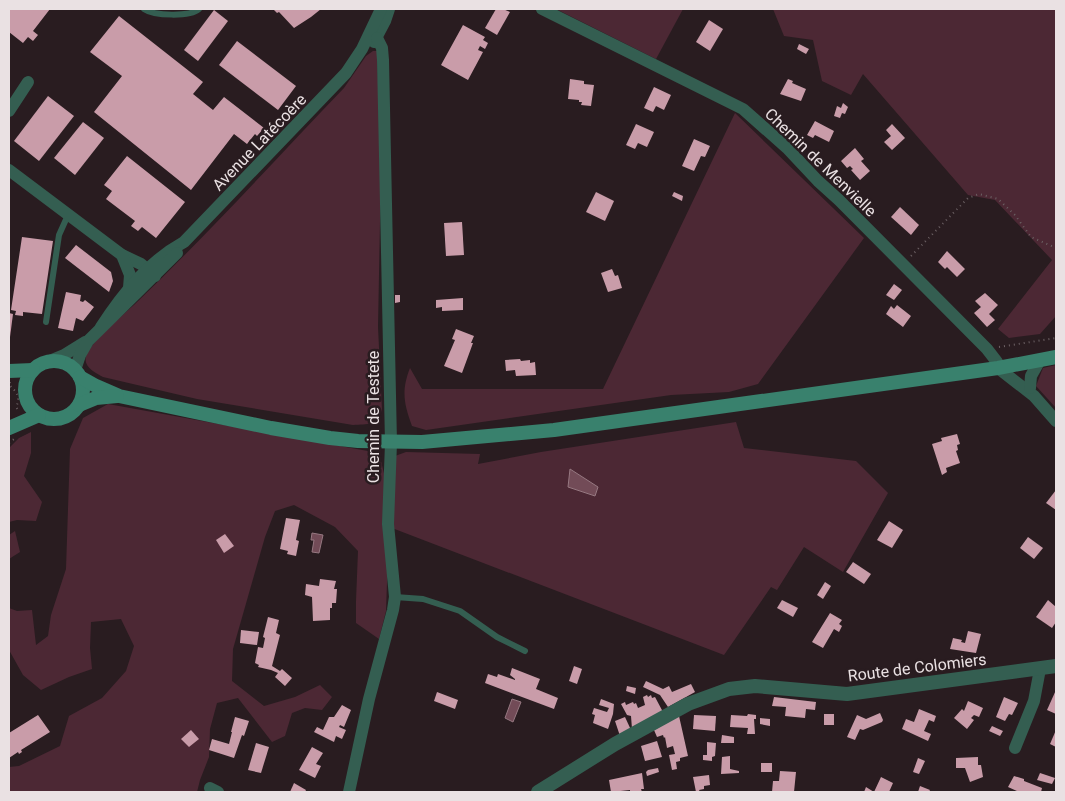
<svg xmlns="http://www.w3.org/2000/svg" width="1065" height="801" font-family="Roboto,sans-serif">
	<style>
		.green { fill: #4c2834 }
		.water { fill: #724b57; stroke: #967881 }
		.building { fill: #c99ca9 }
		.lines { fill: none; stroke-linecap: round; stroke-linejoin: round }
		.path { stroke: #6c6164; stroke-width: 2; stroke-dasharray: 1 4; stroke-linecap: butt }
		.service { stroke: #345e51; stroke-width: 6 }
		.minor { stroke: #345e51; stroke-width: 12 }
		.tertiary { stroke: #345e51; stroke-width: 14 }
		.secondary { stroke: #39816d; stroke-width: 14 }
		.labels { text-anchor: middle; stroke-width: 5; stroke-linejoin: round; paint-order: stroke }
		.street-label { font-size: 16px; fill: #eae1e3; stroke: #291c20 }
	</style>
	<rect width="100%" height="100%" fill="#291c20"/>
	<g class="green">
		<path d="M556,9H683L656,59Z"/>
		<path d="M773,9H1056V316L1040,334L1009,338L998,329L1052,260L995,200L968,195L863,74L851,95L822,81L813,40L784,36Z"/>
		<path d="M373,51H377L381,170L378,327L382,410C375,426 369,424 353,425L197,399L103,377C95,373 83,367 86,356C89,344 125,313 135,304C207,235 275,160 344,88L366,56Z"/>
		<path d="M735,113L864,238L758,384L729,392L671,395L426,430L412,426C404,404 401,391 410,368L422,389H603Z"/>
		<path d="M1056,365V408L1036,386L1043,368Z"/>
		<path d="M108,404L379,453L390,498L386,611L379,639L356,623V601L358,551L335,527L294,505L275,511L265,537L233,649L232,681L264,706L295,697L320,685L332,697L322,710L305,708L292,713L285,736L272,742L238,698L217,703L210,729L209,757L200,780L197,792H9V767L19,766L60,746L69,716L102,698L126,671L134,646L121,619L91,622L90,648L92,669L69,677L41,690L23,675L9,650V608L17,611L32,610L36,645L48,636L51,615L66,569L70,449L83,418Z"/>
		<path d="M736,422L744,448L856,461L888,493L843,572L804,547L777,590L771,587L724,655L392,528L395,456L406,452L480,454L478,464L541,452Z"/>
		<path d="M31,432V453L24,476L42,502L36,521L17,520L9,522V448L19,438Z"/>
		<path d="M15,531L20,552L9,559V535Z"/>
	</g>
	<g class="water">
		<path d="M570,469L598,487L595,496L568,487Z"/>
		<path d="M312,533L323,535L319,553L312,552L314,540H311Z"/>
		<path d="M512,699L521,702L513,722L505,718Z"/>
	</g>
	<g class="building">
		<path d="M9,9H50L33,31L38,35L33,41L28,37L23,43L9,32Z"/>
		<path d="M273,9H321L311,17L294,28L279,12L277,13Z"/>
		<path d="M496,9H503L510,12L497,35L485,28Z"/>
		<path d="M214,10L228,21L198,61L184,50Z"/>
		<path d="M119,16L203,82L193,94L213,110L224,97L264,128L257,136L255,134L247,144L234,134L191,190L94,112L122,76L90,52Z"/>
		<path d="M709,20L723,29L710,51L696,42Z"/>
		<path d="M463,25L485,37L483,40L488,43L485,49L480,46L478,50L483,52L468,80L441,65Z"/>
		<path d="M237,41L296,86L278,110L219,65Z"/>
		<path d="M799,44L809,49L806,54L797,49Z"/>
		<path d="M570,79L584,81V84L594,85L591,106L581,105L582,102H579V100L568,99Z"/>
		<path d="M788,79L793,81L792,83L806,89L801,101L780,94Z"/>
		<path d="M654,87L671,95L664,110L656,106L653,112L644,108Z"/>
		<path d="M48,96L74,116L39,161L14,141Z"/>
		<path d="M843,103L848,107L845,114L842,113L840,118L834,116L837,106L841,108Z"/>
		<path d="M815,121L834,131L829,142L815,135L813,138L807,135Z"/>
		<path d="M83,122L104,138L75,175L54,158Z"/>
		<path d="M636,124L654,132L647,147L638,143L635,149L626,145Z"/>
		<path d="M892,124L905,138L892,150L884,142L891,136L886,130Z"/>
		<path d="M694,139L710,146L705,157L701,156L694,171L682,166Z"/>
		<path d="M855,148L864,159L861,161L870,171L860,180L851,170L853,169L850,166L847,168L841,161Z"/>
		<path d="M127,156L185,202L156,238L142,227L138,231L131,226L135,221L106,199L112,191L104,185Z"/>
		<path d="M596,192L614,201L605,221L586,212Z"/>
		<path d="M674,192L683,196L682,201L672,196Z"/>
		<path d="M900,207L919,225L911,235L891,217Z"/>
		<path d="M462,222L464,255L446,256L444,223Z"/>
		<path d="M22,237L53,241L42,314L23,312V316L15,315L16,311L11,310Z"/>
		<path d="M76,245L111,272L113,281L109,292L65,258Z"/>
		<path d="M947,251L965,269L957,277L947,267L945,269L938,262Z"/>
		<path d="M612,269L615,276L618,275L622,288L608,292L601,273Z"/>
		<path d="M894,284L902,290L894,300L886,295Z"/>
		<path d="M66,292L81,295L80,301L83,302L85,300L94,307L83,321L76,318L73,331L58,328Z"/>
		<path d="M985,293L998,305L989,314L995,320L987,327L974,313L981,307L975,301Z"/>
		<path d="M395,295H400V302L395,303Z"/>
		<path d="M463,298V310L442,311V307L436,308V300Z"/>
		<path d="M897,305L911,316L903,327L886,314L891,306L894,309Z"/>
		<path d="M9,313L13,314L10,337H9Z"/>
		<path d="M456,329L474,336L471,343H473L462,373L444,366L455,340L452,339Z"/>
		<path d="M520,359L521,361L530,360V363L535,362L536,375L516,376L515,370L506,371L505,360Z"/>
		<path d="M957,434L960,444L957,445L958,450L956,451L960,463L946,468L947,472L942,475L932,444L942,441L941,438Z"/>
		<path d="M1056,490V510L1046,503Z"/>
		<path d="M286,518L300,520L296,540L299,541L296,556L287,554L288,551L280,549Z"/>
		<path d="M889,521L903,530L892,548L877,540Z"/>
		<path d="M225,534L234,546L224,553L216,540Z"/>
		<path d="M1028,537L1043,548L1034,559L1020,548Z"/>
		<path d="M853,562L871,574L864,584L846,572Z"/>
		<path d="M320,579L336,581L334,589H337L336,603H332V608H330V620L313,621L312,597L305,595L306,584L319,586Z"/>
		<path d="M825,582L831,586L823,599L817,595Z"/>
		<path d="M782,600L798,608L793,617L777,608Z"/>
		<path d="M1048,600L1056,607V622L1052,628L1036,617Z"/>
		<path d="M830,613L842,620L839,624L842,626L839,632L834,629L823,648L812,642Z"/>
		<path d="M268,617L279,620L276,633L280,635L272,666L280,671L282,669L292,678L285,686L275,677L278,673L271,670L258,667L259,665L255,663L258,647L263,648L265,638L263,637Z"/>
		<path d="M241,630L259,632L257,645L240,643Z"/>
		<path d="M968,631L981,634L976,653L950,649L953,638L962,640L961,642L965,643Z"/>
		<path d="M574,666L582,669L577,684L569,681Z"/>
		<path d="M512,668L540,679L536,689L558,698L554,709L485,683L488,674L497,677L498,674L515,680V679L510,675Z"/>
		<path d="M646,681L663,689L669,686L672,692L691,684L695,692L668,707L660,695L643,687Z"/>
		<path d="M627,686L636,688L635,694L626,691Z"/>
		<path d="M1056,690V714L1047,710Z"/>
		<path d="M437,692L458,700L455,709L434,701Z"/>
		<path d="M647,695L648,697L651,695L652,698L655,697L663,712L632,729L631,716L627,715L621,704L625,702L626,705L633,702L634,704L636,703L638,708L645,705L643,697Z"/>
		<path d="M774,697L816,702L815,710L806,709L805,718L785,716L786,707L772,706Z"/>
		<path d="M1004,697L1018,703L1012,715L1009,714L1005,721L996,717Z"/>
		<path d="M601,699L614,704L613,714L608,729L593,723L595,715L592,714L594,708L607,712L609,708L599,705Z"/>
		<path d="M968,701L983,708L979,717L974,715L971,718L974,720L967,729L954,718L962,709L964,711Z"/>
		<path d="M342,705L351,710L344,727L340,725L339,727L346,730L342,739L336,736L334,742L314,732L317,727L323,730L329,717H334Z"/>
		<path d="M919,709L936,716L934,722L929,720L924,731L931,734L928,741L902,729L906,719L914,722Z"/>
		<path d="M880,713L883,720L882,722L863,730L860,729L855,740L847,737L857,715L866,719Z"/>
		<path d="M748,714L756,715V719H754L755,734H747L748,728L730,727L731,715L747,716Z"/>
		<rect x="824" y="714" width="10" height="11"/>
		<path d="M38,715L50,732L21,750L22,752L19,754L18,752L9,758V733Z"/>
		<path d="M694,715L716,716L715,731L693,729Z"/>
		<path d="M679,716L688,756L680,758V761L676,762L677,769L672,770L669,755L675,754L673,746L667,748L665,737L664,738L663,735L657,737L654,730Z"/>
		<path d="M235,717L249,721L244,736L242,735L234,758L209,750L212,739L229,744L232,732H231Z"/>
		<path d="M625,717L631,730L620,736L615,721Z"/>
		<path d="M760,718L770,719V726L760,724Z"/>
		<path d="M992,726L1003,731L1000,736L989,731Z"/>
		<path d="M191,730L199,739L189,747L181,739Z"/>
		<path d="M1056,730V747L1050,744Z"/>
		<path d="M722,735L734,737V743H721Z"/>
		<path d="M657,741L662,757L645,761L641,746Z"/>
		<path d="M707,742L716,743L715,756L712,757V761L703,760V755H707Z"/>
		<path d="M256,743L269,747L261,773L248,770Z"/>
		<path d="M312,747L323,753L316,764L321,766L315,778L299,770Z"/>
		<path d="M730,756V769L739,771V773L721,774L722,757Z"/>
		<path d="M978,757V765H981L983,777L970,782L965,768H956V758Z"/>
		<path d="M918,758L925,761L919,774L913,772Z"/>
		<rect x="761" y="763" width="11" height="9"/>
		<path d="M658,768L659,772L647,776L646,772L648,770Z"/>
		<path d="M780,771L796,772L794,792H772L773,781H779Z"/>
		<path d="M642,773L644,789H641L642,792H630V790L611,792L609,780Z"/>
		<path d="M1040,773L1055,778L1052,784L1037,780Z"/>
		<path d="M709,775L710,785L704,786V789L699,790L700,792H696L693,777Z"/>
		<path d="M1014,776L1024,779V781L1042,788L1041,792H1019L1008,787Z"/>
		<path d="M881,777L893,783L889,792H864L866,787L874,792Z"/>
		<path d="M294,783L306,790L305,792H290Z"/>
		<path d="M920,786L930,790L929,792H918Z"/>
	</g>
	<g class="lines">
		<g class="path">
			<path d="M911,256L968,198L979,194L998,199L1015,215L1031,237L1056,248"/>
			<path d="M999,347L1056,338"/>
			<path d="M10,382L9,385C17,392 21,397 16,407L19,411"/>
			<path d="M9,443L14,439"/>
		</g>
		<g class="service">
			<path d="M144,9C154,16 190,17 199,9"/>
			<path d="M46,322L59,235L68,215"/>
			<path d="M395,597L423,599L460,611L497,637L525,651"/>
		</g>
		<g class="minor">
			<path d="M542,9L743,109L787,148L818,181L839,200L987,349L997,362L998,368L1034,396L1056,421"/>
			<path d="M374,42L385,21L389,9"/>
			<path d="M9,111L28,82"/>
			<path d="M9,170L122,255L141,264L155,276"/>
			<path d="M122,255L130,275L129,288"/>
			<path d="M101,327C123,293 148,262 184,242L346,73L362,49L381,9"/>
			<path d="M47,362L64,355L85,342"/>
			<path d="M75,370L80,355L88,341L177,253"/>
			<path d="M1030,388L1031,376L1040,360"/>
			<path d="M1015,748L1034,701L1040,669"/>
			<path d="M210,788L218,792"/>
			<path d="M349,792L369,699L393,610L395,597L388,524L391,443L383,60L382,48L377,38"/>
		</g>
		<path class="tertiary" d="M538,792L615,744L688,704L729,689L755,686L847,694L1056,666"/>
		<g class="secondary">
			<circle cx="54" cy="390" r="29"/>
			<path d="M9,371L33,370"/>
			<path d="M80,377L96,386L119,396L271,428L330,438L358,441L422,442L554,430L998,368L1056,357"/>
			<path d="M79,405L96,398L117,396"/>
			<path d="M9,428L39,415"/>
		</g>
	</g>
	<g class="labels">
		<g class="street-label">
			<text transform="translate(259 142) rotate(-46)" y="6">Avenue Latécoère</text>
			<text transform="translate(821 162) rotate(44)" y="6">Chemin de Menvielle</text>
			<text transform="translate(373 417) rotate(-90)" y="6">Chemin de Testete</text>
			<text transform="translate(917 667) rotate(-7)" y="6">Route de Colomiers</text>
		</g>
	</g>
	<rect width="1065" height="801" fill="none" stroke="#eae1e3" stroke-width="20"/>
</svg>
